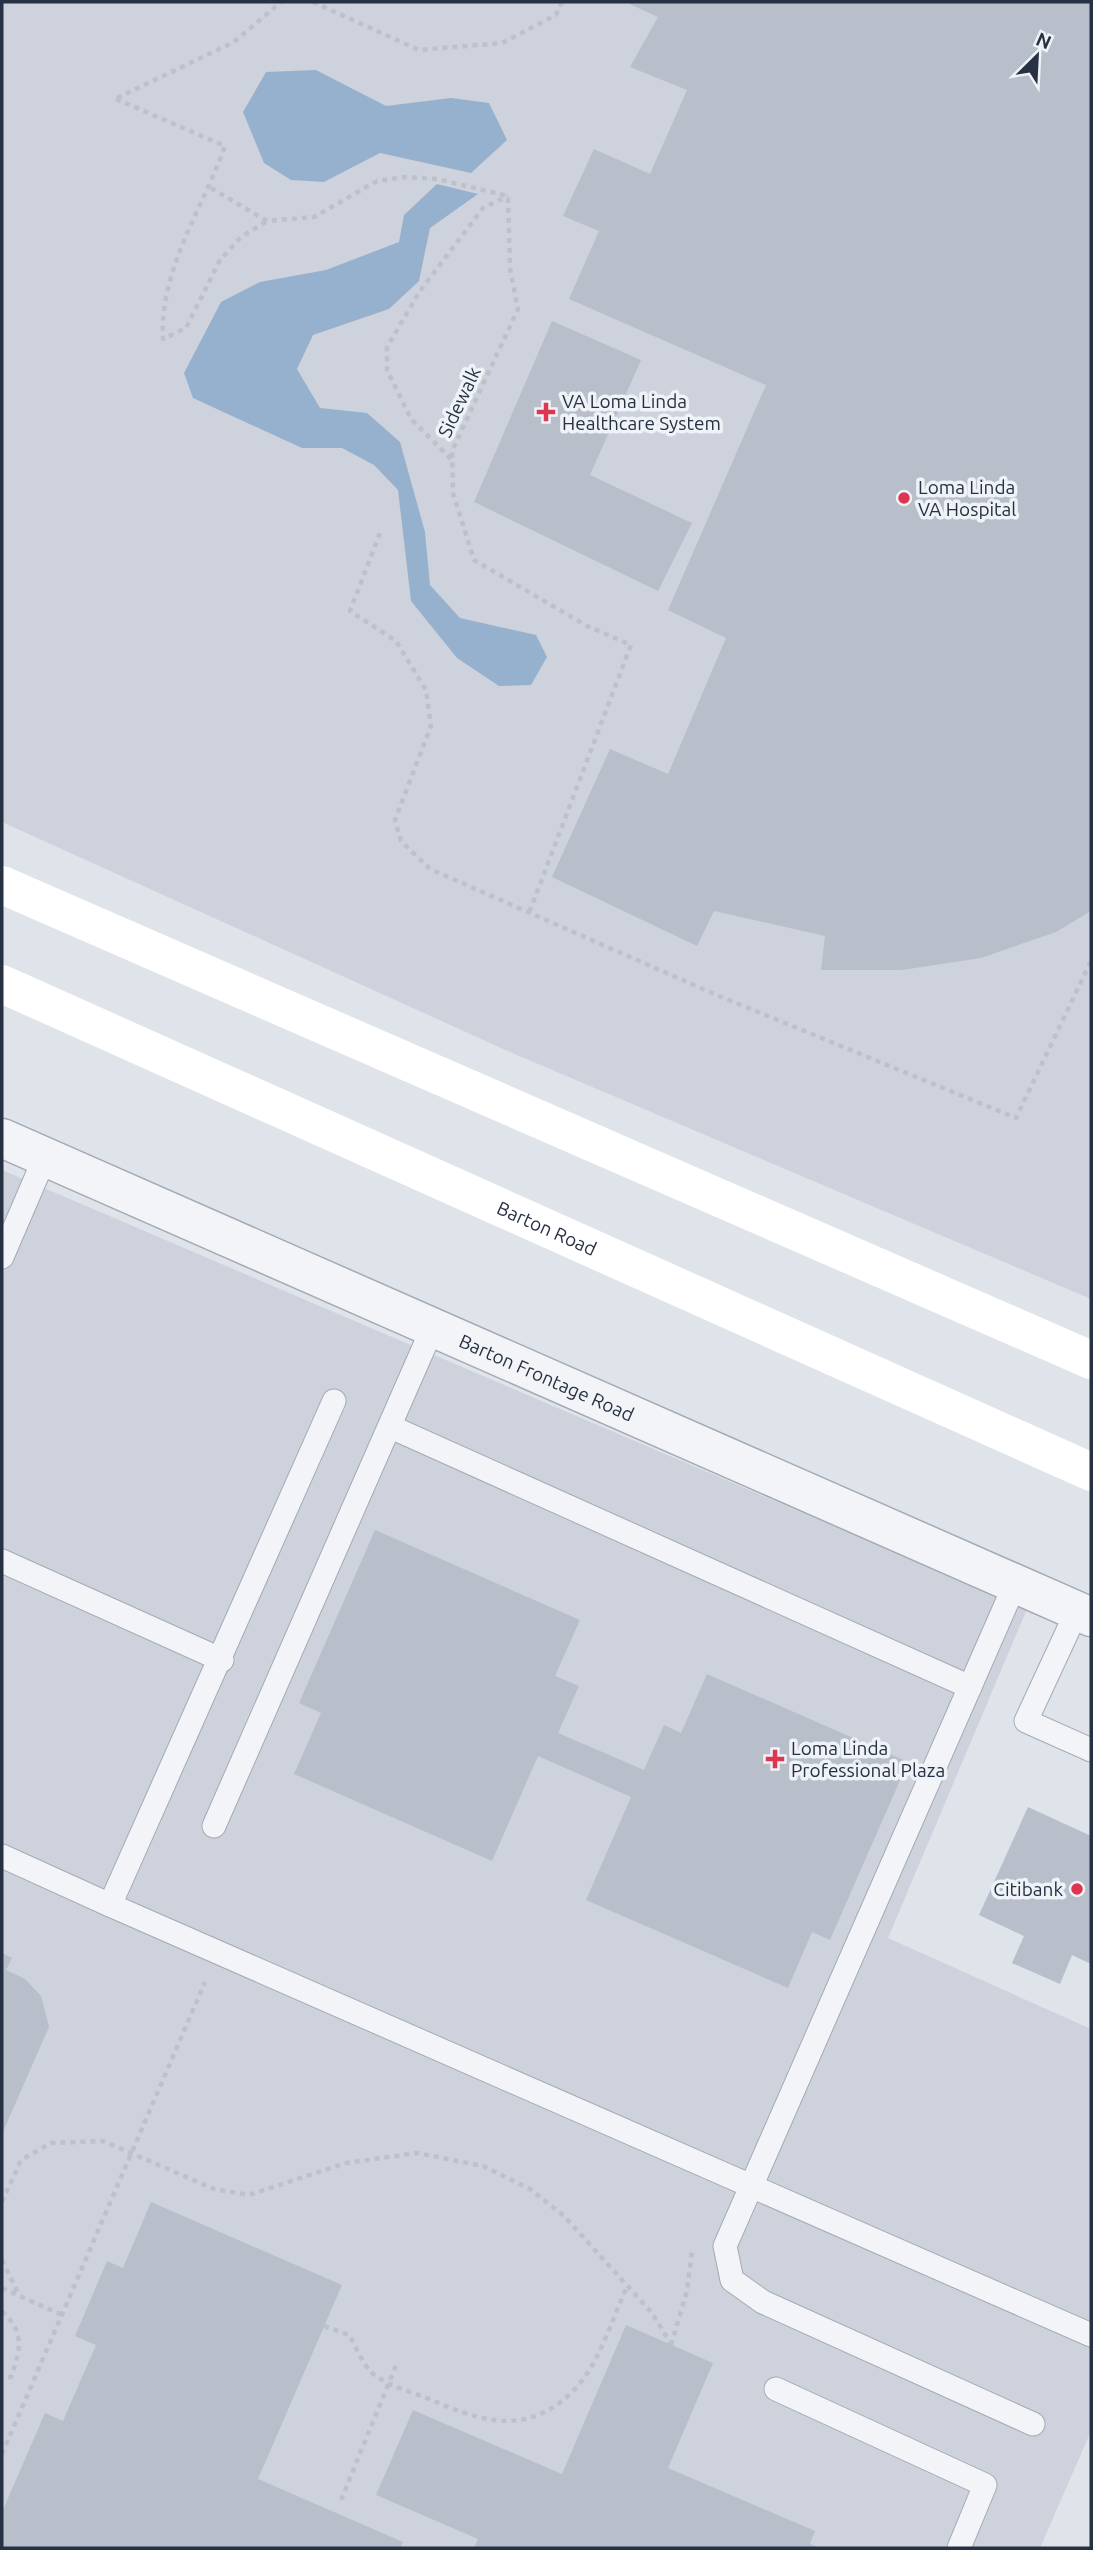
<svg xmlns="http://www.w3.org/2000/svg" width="1093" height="2550" font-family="Ubuntu,sans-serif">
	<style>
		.built { fill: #cdd2dc }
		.water { fill: #96b1ce }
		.building { fill: #b8bfca }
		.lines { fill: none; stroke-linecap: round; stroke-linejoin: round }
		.lane-casing { stroke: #a4aab5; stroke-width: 25 }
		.street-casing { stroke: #a4aab5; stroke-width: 41 }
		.path { stroke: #bdc1c9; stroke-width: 4.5; stroke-dasharray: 5 5; stroke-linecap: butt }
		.lane { stroke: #f2f4f8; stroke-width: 23 }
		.street { stroke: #f2f4f8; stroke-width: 38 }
		.secondary { stroke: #fff; stroke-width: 38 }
		.poi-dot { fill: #dc3650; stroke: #eff2f7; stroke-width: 2.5 }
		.labels { text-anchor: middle; stroke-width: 7; stroke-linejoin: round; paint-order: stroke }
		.poi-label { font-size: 19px; fill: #263143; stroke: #eff2f7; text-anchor: start }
		.street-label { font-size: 19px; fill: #263143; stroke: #eff2f7 }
	</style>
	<rect width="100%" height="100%" fill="#dfe3ea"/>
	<g class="built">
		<path d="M2,2H1091V1299L510,1052L2,822Z"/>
		<path d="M2,1170L1027,1609L888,1938L1091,2029V2431L1040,2548H2Z"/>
	</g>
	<g class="water">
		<path d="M316,70L386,106L451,98L489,103L507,140L471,173L380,153L324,182L291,180L264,163L243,112L266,72Z"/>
		<path d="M437,184L478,194L430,228L419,281L389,309L313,335L297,369L320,408L367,413L400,442L425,532L430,585L460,618L536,635L547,657L531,685L499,686L457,658L411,601L398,490L374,465L342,448H302L193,398L184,373L221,302L260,282L326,270L399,242L404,215Z"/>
	</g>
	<g class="building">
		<path d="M625,2H1091V911L1056,932L981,958L902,970H821L825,936L714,911L697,946L552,877L610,749L668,774L726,638L668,610L766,385L569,299L599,231L563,216L594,149L650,174L687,90L630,67L658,17Z"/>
		<path d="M552,321L641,360L590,475L692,523L658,591L474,502Z"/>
		<path d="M375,1530L580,1620L555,1676L579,1686L558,1733L644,1770L664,1725L681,1733L707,1674L908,1762L830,1940L812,1932L788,1988L586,1900L631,1797L538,1756L492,1861L294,1774L321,1713L299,1703Z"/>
		<path d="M1028,1807L1091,1836V1964L1072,1955L1060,1984L1012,1963L1024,1936L979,1915Z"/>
		<path d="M2,1953L12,1958L6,1970L25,1979L41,1996L49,2027L2,2134Z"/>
		<path d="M151,2202L342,2285L258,2479L403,2542L400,2548H2V2512L45,2413L63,2421L96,2345L75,2336L107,2261L123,2268Z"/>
		<path d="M626,2325L713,2363L668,2468L815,2531L810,2544L820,2548H474L478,2539L376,2495L413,2410L562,2474Z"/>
	</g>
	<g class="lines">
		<g class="lane-casing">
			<g id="lane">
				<path d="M2,1257L45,1157"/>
				<path d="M391,1427L970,1687"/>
				<path d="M2,1561L222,1660"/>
				<path d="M1015,1584L725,2246L732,2280L763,2302L1033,2424"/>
				<path d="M1077,1611L1026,1721L1091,1750"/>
				<path d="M214,1826L432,1329"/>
				<path d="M2,1856L110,1905L334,1401"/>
				<path d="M110,1905L1091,2335"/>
				<path d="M776,2389L985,2485L959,2548"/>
			</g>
		</g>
		<g class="street-casing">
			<g id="street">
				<path id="s1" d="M2,1138L1091,1617"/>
			</g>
		</g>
		<g class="path">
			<path d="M313,2L419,50L502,43L556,15L562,2"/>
			<path d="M117,98L234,42L281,2"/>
			<path d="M116,99L225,146C203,208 159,271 163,339L186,328L220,260L241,237L267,221"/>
			<path d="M211,188L267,221L314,217L377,181L405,177L437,179L508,196L510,269L518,309L452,451L453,493L474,560L587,626L631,645L529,913"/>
			<path d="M451,459L411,419L387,370V347L420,291L483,208L508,196"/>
			<path d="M380,533L350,611L396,641L426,690L431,726L395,820L401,841L430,869L712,993L1016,1118L1091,961"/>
			<path d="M2,2202L21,2160L51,2143L103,2141L214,2189L249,2195L346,2163L417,2153L483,2166L530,2189L564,2216L652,2313L671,2344"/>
			<path d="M2,2260L19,2295"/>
			<path d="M2,2288L62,2315"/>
			<path d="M2,2311C25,2334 21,2348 11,2377L2,2379"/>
			<path d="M324,2326L349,2335C356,2346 362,2363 371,2372C385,2385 406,2390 424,2397C475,2418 520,2439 569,2395C598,2369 611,2321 627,2287"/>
			<path d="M671,2345L687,2291L692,2250"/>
			<path d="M2,2454L205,1982"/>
			<path d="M341,2500L397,2363"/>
		</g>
		<use href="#lane" class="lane"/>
		<use href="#street" class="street"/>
		<g class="secondary">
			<path d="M2,885L1091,1360"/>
			<path id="s2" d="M2,984L1091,1472"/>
		</g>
	</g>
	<g class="poi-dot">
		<path d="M542.5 401.5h7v7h7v7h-7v7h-7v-7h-7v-7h7z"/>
		<circle cx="904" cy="498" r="7"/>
		<path d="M771.5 1748.5h7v7h7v7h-7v7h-7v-7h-7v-7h7z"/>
		<circle cx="1077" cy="1889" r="7"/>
	</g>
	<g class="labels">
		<g class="poi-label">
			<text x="562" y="408">VA Loma Linda<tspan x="562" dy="22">Healthcare System</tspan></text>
			<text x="918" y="494">Loma Linda<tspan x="918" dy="22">VA Hospital</tspan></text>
			<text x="791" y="1755">Loma Linda<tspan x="791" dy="22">Professional Plaza</tspan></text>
			<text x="1063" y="1896" text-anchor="end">Citibank</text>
		</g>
		<g class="street-label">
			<text transform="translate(459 402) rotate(-65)" y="7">Sidewalk</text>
			<text dy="7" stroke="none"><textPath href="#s2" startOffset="597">Barton Road</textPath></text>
			<text dy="7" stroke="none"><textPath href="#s1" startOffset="595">Barton Frontage Road</textPath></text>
		</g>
	</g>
	<rect width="1093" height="2550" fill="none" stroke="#263143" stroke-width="7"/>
	<g transform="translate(1037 56) rotate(24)" stroke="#eff2f7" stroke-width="5" paint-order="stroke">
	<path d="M0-5L12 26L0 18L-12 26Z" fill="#263143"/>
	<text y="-10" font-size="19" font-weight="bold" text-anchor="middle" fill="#263143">N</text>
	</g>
</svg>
